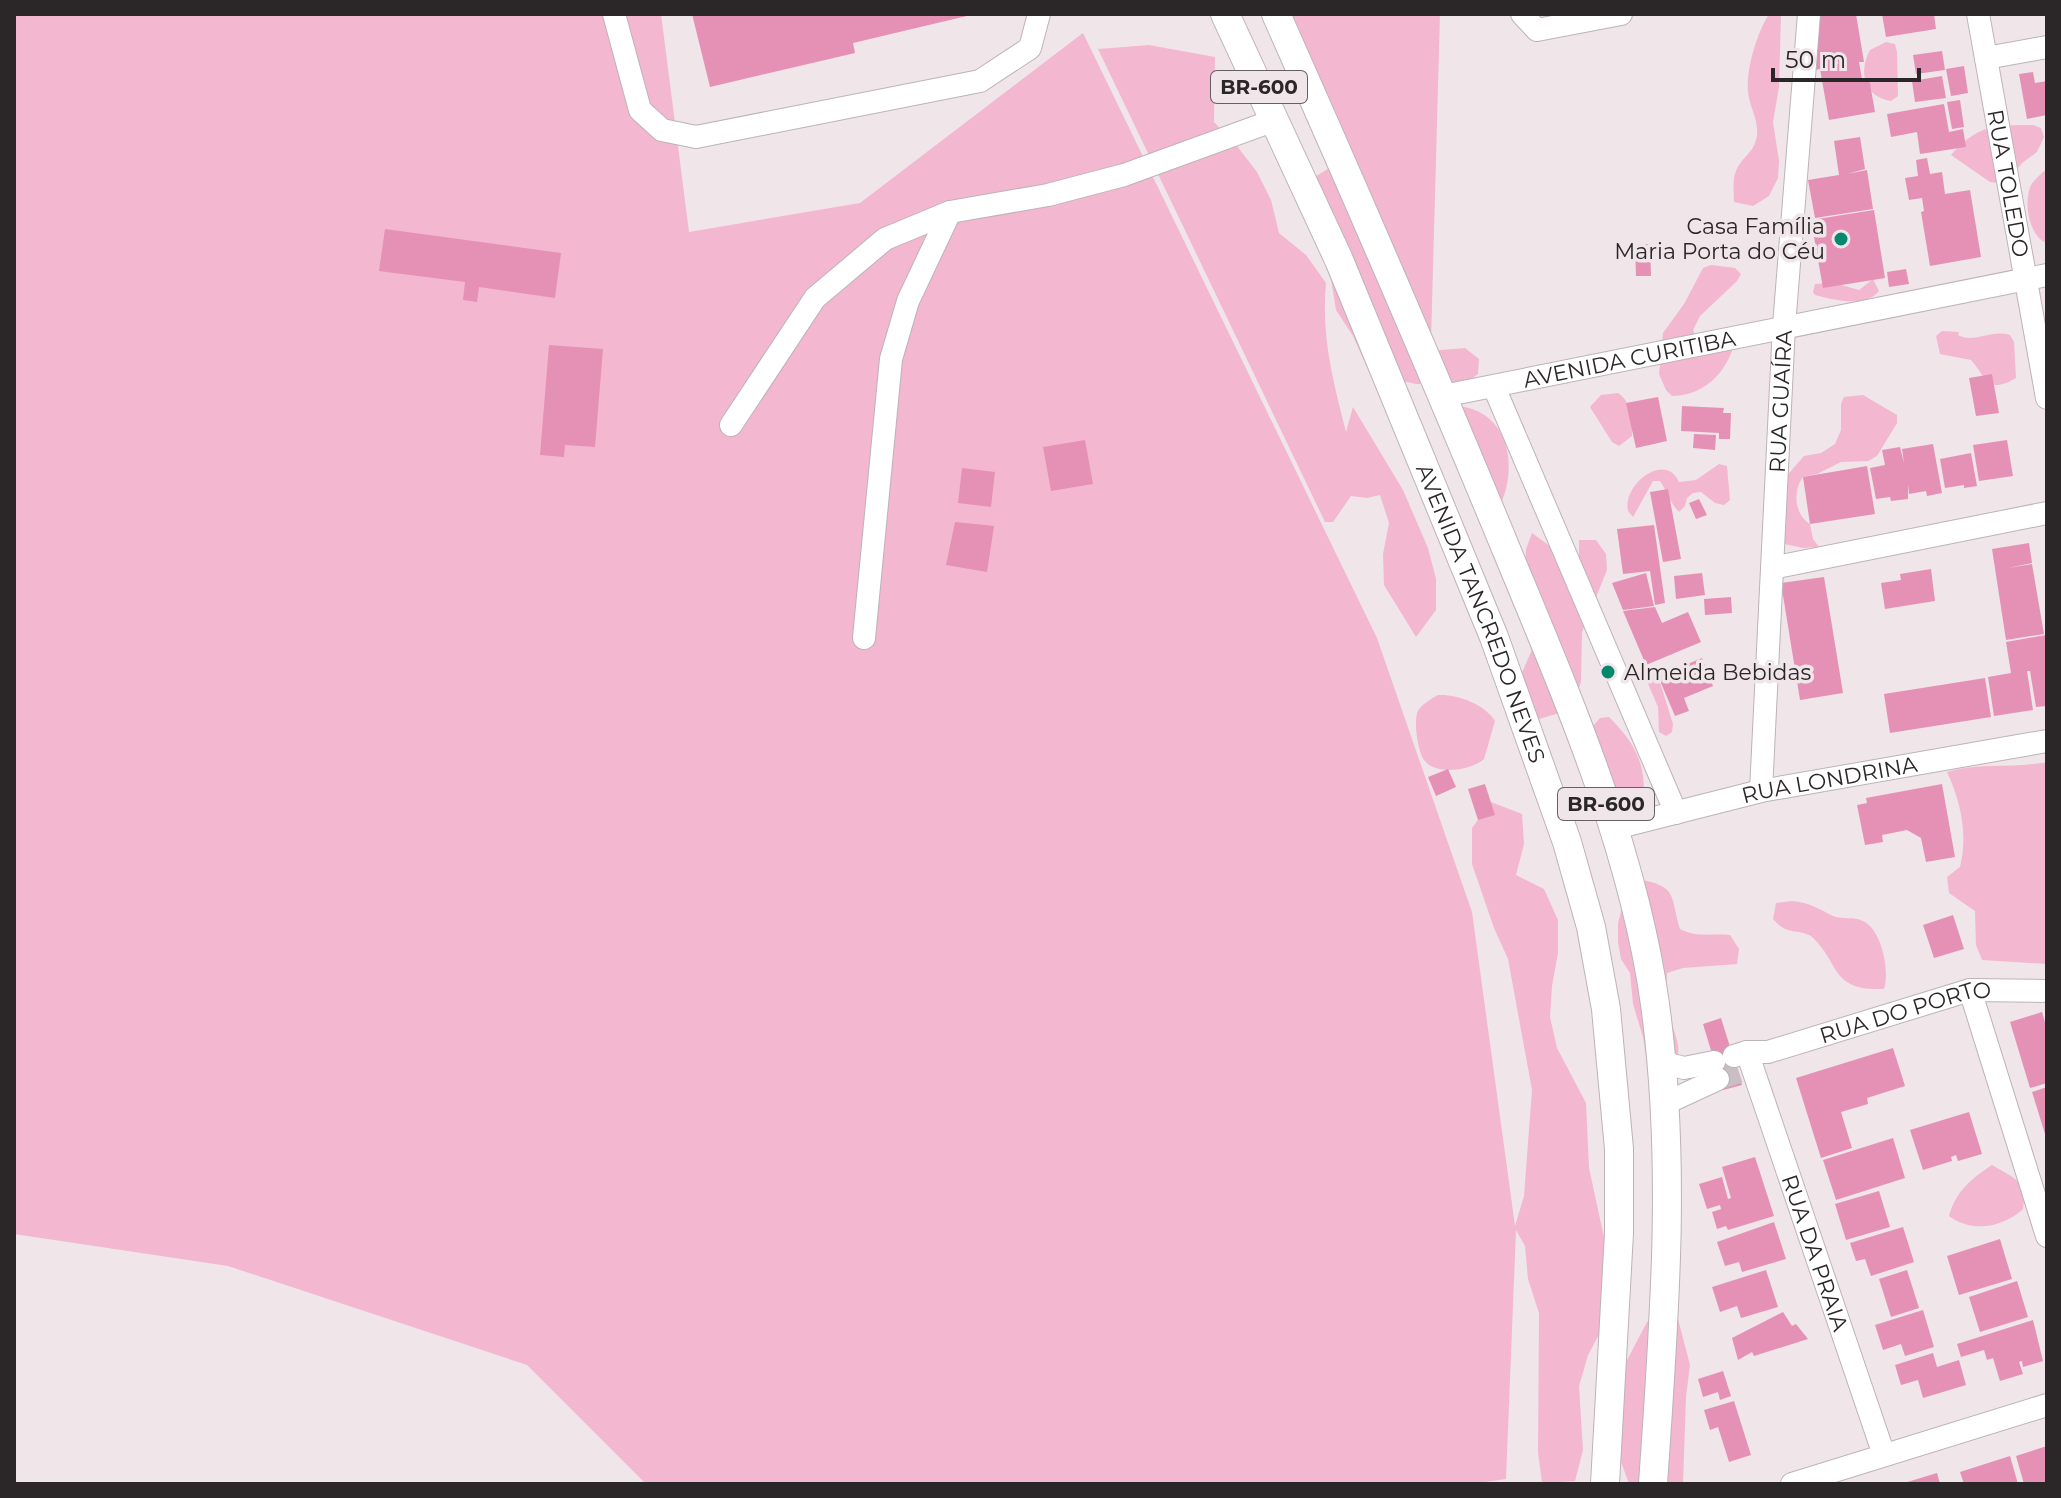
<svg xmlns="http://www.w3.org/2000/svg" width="2061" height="1498" font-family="Montserrat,sans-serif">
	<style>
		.green { fill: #f4b7d0 }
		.building { fill: #e591b6 }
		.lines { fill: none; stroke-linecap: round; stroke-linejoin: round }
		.minor-tunnel { stroke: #c9bfc2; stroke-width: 22; stroke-dasharray: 22 11; stroke-linecap: butt }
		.minor-casing { stroke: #bdb3b7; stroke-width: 24 }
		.major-casing { stroke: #bdb3b7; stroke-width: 30 }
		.minor { stroke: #fff; stroke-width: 22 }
		.major { stroke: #fff; stroke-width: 28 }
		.poi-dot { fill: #02886d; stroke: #f0e5e9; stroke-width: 3 }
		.labels { text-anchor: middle; stroke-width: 7; stroke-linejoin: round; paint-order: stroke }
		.shield { fill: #f0e5e9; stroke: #666062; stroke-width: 2 }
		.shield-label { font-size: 20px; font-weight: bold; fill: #2b2728 }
		.street-label { font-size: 22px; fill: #2b2728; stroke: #f0e5e9 }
		.poi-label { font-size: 22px; fill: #2b2728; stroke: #f0e5e9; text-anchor: end }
	</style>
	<rect width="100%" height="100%" fill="#f0e5e9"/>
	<g class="green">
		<path d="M14,14H661L689,232L860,203L1083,33L1377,638L1472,912L1515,1226L1524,1196L1532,1090L1508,959L1494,928L1472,864V828L1491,802L1522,814L1524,844L1516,875L1544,889L1558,920V953L1552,986L1550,1017L1557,1048L1586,1103L1589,1168L1610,1265L1603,1327L1588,1355L1579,1386L1583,1450L1575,1481L1542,1483L1538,1452L1539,1313L1528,1279L1525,1246L1516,1230L1506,1479L1471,1484H646L527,1365L228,1266L14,1234Z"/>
		<path d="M1283,14H1440L1431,341Z"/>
		<path d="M1781,14L1779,87L1773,122L1779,161L1778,178L1769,196L1753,206L1734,202C1734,192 1732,180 1736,171C1740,159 1753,153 1756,140C1761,122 1749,108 1748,91C1746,69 1757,33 1769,14Z"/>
		<path d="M1886,42L1895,44L1897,52L1898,96L1891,101C1864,97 1858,72 1870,50Z"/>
		<path d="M1149,45L1215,57L1214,122L1237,146L1257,172L1271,200L1279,233L1306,255L1326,283C1321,337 1333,380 1346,432L1353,407L1403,490L1428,548L1436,579V610L1416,637L1384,585L1383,554L1389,523L1380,495L1367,498L1351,496L1333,522H1325L1098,49Z"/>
		<path d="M2033,125L2041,128L2044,137L2037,152L2022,163L2006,184L1990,182L1951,155C1977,125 1995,125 2033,125Z"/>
		<path d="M1331,167L1430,351L1465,348L1479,359L1478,374L1466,383L1416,384L1379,376L1366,365L1353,336L1336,310L1331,279L1303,184Z"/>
		<path d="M2044,171L2047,172V243C2029,237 2023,202 2031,185C2034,180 2040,175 2044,171Z"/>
		<path d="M1711,265L1735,268L1741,274L1737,281L1700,316L1693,330L1697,339L1733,348C1724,376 1701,396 1672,396L1666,390L1659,374L1663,333L1684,304L1703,268Z"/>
		<path d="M1873,279L1879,291C1865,308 1834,300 1815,295L1813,292L1815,284L1834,283L1859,290Z"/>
		<path d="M1942,331L1959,332L1958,335C1975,344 1990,329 2010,335L2014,342L2016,378C1987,395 1987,378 1971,360L1940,354L1936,336Z"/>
		<path d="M1618,393C1632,402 1632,421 1632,436L1619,446L1612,442L1590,407L1601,395Z"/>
		<path d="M1863,395L1897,415V423L1877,456L1868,461L1841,462L1817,474L1803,477C1792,492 1795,515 1810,524L1813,539L1819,547L1803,548L1780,543L1783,480L1804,456L1821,453L1835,444L1841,430V404L1844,397Z"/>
		<path d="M1456,406C1509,409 1520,469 1498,509Z"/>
		<path d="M1719,464L1727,466L1730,500L1724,505L1715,503L1701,492L1693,493L1687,498L1685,506L1679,512C1670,503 1667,491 1660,481H1653L1633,517L1628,511C1622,484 1666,451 1679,482L1696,480Z"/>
		<path d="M1532,533L1585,572L1579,557V540H1596L1606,554L1607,570L1582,632L1581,682L1575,699L1563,712L1532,721L1514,691L1534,645L1525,566L1526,549Z"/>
		<path d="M1653,669L1658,676L1673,724L1672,732L1666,736L1659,732L1658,707L1643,672Z"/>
		<path d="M1438,695C1457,694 1485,704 1495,721L1484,759C1472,770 1437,776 1425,761C1418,754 1413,720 1418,711C1421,705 1431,699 1438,695Z"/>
		<path d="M1609,717C1641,749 1648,771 1642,817L1622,820L1593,726L1600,718Z"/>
		<path d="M2047,762V964L1982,960L1976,945L1975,911L1949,893L1947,877L1960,867C1968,835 1961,802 1947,772C1979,762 2014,769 2047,762Z"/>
		<path d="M1638,879C1678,887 1670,894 1680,929C1699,938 1710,933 1730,935L1739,949L1737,964L1683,968L1667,973C1667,983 1664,995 1666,1005C1672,1035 1694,1056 1659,1079L1648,1068L1643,1037L1633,1004L1630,973L1621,959L1618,942V923L1622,908Z"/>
		<path d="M1792,901C1808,902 1819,909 1833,916C1843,920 1854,916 1863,921C1882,930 1890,971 1884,989C1829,991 1841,963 1811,936C1794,928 1788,936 1773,919L1776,903Z"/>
		<path d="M1992,1165C2014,1178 2028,1181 2023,1209C2002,1228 1972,1233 1949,1216C1956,1191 1971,1179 1992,1165Z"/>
		<path d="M1665,1309L1678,1319L1690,1365L1686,1397L1683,1484H1629L1615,1445L1624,1366L1647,1322Z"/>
	</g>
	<g class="building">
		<path d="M692,14H971V15L853,43L855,53L710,87Z"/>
		<path d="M1820,14H1856L1864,62H1859L1862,79L1869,78L1875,112L1829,120L1820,69L1815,70Z"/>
		<path d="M1882,14H1934L1936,29L1886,37Z"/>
		<path d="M1942,51L1945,70L1916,74L1913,55Z"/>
		<path d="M1964,66L1968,93L1951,96L1946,69Z"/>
		<path d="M2033,72L2035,83L2047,81V115L2027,119L2019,74Z"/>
		<path d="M1942,76L1946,98L1915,102L1912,81Z"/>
		<path d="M1960,100L1964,127L1952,129L1947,102Z"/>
		<path d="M1944,104L1949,132L1963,129L1966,147L1920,154L1917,132L1891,137L1887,114Z"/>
		<path d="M1860,137L1865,169L1847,174L1867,170L1873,209L1815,218L1808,180L1839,175L1834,141Z"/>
		<path d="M1927,158L1930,174L1942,172L1945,194L1970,190L1981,257L1930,266L1921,212L1924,211L1922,198L1909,200L1905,178L1918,176L1916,160Z"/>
		<path d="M1874,210L1885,278L1823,288L1811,220Z"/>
		<path d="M385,229L561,253L555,298L479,287L477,302L463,300L465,282L379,271Z"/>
		<path d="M1650,244L1651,276H1636L1635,245Z"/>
		<path d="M1906,269L1909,284L1889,287L1887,272Z"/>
		<path d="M549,345L603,349L595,447L565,445L564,457L540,455Z"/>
		<path d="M1992,374L1999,413L1976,416L1969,378Z"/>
		<path d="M1658,397L1667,441L1636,448L1626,403Z"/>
		<path d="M1682,406L1724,408L1723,413H1731L1730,439H1719V433L1681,431Z"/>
		<path d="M1694,434L1716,435L1715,450L1693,448Z"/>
		<path d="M1085,440L1093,484L1051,491L1043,447Z"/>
		<path d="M2007,440L2013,476L1979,481L1973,445Z"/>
		<path d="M1933,444L1942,493L1927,496L1926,491L1909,494L1908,484V499L1891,501L1890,497L1876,499L1870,468L1885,465L1882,450L1900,447L1904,463L1902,449Z"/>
		<path d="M1971,453L1977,486L1964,488V485L1945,488L1940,459Z"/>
		<path d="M1867,466L1875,514L1810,524L1803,477Z"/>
		<path d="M962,468L995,472L991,507L958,503Z"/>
		<path d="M1668,489L1681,559L1663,562L1650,492Z"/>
		<path d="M1699,499L1707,515L1696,519L1689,503Z"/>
		<path d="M955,522L994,526L987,572L946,565Z"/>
		<path d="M1654,525L1665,603L1655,605L1650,571L1623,574L1617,529Z"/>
		<path d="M2029,543L2032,563L2008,568L2032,564L2044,634L2006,640L1992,549Z"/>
		<path d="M1931,569L1935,601L1885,609L1881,583L1901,580L1900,574Z"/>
		<path d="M1646,573L1654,606L1623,610L1612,583Z"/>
		<path d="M1702,573L1705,595L1676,599L1674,576Z"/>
		<path d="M1824,577L1843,693L1800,700L1781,583Z"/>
		<path d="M1731,597L1732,613L1705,615L1704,599Z"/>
		<path d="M1655,607L1662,623L1688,612L1701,642L1646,665L1623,611Z"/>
		<path d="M2046,635L2047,706L2036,707L2030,671H2027L2033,710L1994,716L1988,677L2011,673L2006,642Z"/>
		<path d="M1702,658L1713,686L1684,698L1689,711L1675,716L1658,676Z"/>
		<path d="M1985,678L1991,717L1890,733L1884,694Z"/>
		<path d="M1448,769L1456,787L1436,796L1428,777Z"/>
		<path d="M1485,784L1495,815L1478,820L1468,789Z"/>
		<path d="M1942,784L1955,857L1926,862L1921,838L1907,830L1882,835L1883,842L1865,845L1857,805L1867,803L1866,798Z"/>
		<path d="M1953,915L1964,949L1934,958L1923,925Z"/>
		<path d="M2042,1012L2047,1029V1083L2030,1088L2010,1022Z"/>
		<path d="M1721,1018L1742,1085L1723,1090L1703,1024Z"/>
		<path d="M1893,1048L1905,1086L1867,1098L1868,1104L1841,1112L1852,1148L1821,1158L1796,1078Z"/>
		<path d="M2047,1087V1137H2046L2032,1092Z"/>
		<path d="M1969,1112L1982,1154L1958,1161L1956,1155L1951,1157L1952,1161L1923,1170L1910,1130Z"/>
		<path d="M1893,1138L1905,1178L1836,1200L1823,1160Z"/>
		<path d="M1755,1157L1774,1216L1728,1230L1726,1226L1717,1229L1712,1212L1721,1209L1720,1205L1707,1209L1699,1184L1722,1177L1728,1199L1731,1198L1722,1167Z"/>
		<path d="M1879,1191L1890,1227L1846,1240L1835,1204Z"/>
		<path d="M1774,1222L1786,1259L1742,1272L1739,1262L1725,1266L1717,1242Z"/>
		<path d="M1903,1227L1914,1262L1871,1276L1865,1259L1856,1261L1850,1243Z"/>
		<path d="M2000,1239L2012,1279L1959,1295L1947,1256Z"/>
		<path d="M1766,1270L1778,1307L1741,1318L1737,1306L1720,1312L1712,1287Z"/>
		<path d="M1907,1270L1919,1308L1891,1317L1879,1279Z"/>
		<path d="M2017,1281L2028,1317L1980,1332L1969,1297Z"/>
		<path d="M1923,1310L1934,1347L1905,1356L1901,1344L1883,1350L1875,1325Z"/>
		<path d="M1783,1312L1792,1326L1796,1324L1808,1339L1754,1356L1752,1352L1738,1360L1732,1338Z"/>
		<path d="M2033,1320L2043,1361L2023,1367L2022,1361L2019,1362L2023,1374L2000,1381L1993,1358L1987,1360L1984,1350L1961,1357L1957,1344Z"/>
		<path d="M1933,1353L1937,1367L1959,1360L1966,1385L1923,1398L1918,1380L1901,1385L1895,1365Z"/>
		<path d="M1723,1371L1731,1396L1720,1400L1718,1392L1703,1397L1698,1379Z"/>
		<path d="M1734,1401L1751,1455L1729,1462L1718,1427L1710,1430L1704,1410Z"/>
		<path d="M2047,1446V1484H2024L2016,1456Z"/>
		<path d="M2010,1456L2018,1484H1964L1960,1472Z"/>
		<path d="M1937,1473L1940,1484H1904V1483Z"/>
	</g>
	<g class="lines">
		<path class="minor-tunnel" d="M1718,1079L1739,1072"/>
		<g class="minor-casing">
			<g id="minor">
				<path d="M614,14L640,110L662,130L696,137L980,81L1030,48L1039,14"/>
				<path d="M1522,14L1537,30L1621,14"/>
				<path id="s1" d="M1978,14L2047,398"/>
				<path d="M1986,58L2047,47"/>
				<path d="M1494,387L1676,813"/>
				<path id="s2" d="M1443,396L2047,275"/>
				<path d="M731,425L815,298L885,239L950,212L1048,195L1124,175L1275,120"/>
				<path d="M1772,568L2047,513"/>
				<path d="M864,638L891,359L908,301L950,212"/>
				<path id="s3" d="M1761,791L1784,326L1809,14"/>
				<path id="s4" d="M1615,828L1761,791L2047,741"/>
				<path d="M1970,990L2047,1236"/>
				<path id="s5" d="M1747,1052L1884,1455"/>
				<path id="s6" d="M1734,1056L1747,1052H1768L1970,990L2047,991"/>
				<path d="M1661,1062L1684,1068L1714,1062"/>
				<path d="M1666,1103L1718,1079"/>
				<path d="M1792,1484L2047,1405"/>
			</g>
		</g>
		<g class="major-casing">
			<g id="major">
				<path id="s7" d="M1225,14L1339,260L1494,637L1567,842L1591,927L1606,1009L1619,1149V1233L1605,1484"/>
				<path d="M1276,14C1356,194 1434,374 1509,556C1569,701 1633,848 1655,1004C1677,1165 1664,1323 1653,1484"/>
			</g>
		</g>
		<use href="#minor" class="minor"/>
		<use href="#major" class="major"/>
	</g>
	<g class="poi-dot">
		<circle cx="1841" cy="239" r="8"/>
		<circle cx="1608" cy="672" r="8"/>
	</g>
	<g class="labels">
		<g class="shield">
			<rect x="1211" y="71" width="96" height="32" rx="6"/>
			<rect x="1558" y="788" width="96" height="32" rx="6"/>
		</g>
		<g class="shield-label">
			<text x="1259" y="94">BR-600</text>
			<text x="1606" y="811">BR-600</text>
		</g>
		<g class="street-label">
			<text dy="8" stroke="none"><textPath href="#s1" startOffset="172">RUA TOLEDO</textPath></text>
			<text dy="8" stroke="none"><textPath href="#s2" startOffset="190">AVENIDA CURITIBA</textPath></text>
			<text dy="8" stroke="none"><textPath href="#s3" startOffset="390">RUA GUAÍRA</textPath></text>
			<text dy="8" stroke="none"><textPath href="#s7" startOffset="652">AVENIDA TANCREDO NEVES</textPath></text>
			<text dy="8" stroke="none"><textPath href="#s4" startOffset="220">RUA LONDRINA</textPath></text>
			<text dy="8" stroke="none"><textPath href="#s6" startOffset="178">RUA DO PORTO</textPath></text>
			<text dy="8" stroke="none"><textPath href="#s5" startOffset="212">RUA DA PRAIA</textPath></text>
		</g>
		<g class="poi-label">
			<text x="1825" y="234">Casa Família<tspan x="1825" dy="25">Maria Porta do Céu</tspan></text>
			<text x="1624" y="680" text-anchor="start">Almeida Bebidas</text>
		</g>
	</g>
	<rect width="2061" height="1498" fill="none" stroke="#2b2728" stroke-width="32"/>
	<path d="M1773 68v12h146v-12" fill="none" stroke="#2b2728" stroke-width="4"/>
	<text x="1785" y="68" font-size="24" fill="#2b2728" stroke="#f0e5e9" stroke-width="6" paint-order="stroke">50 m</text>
</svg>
